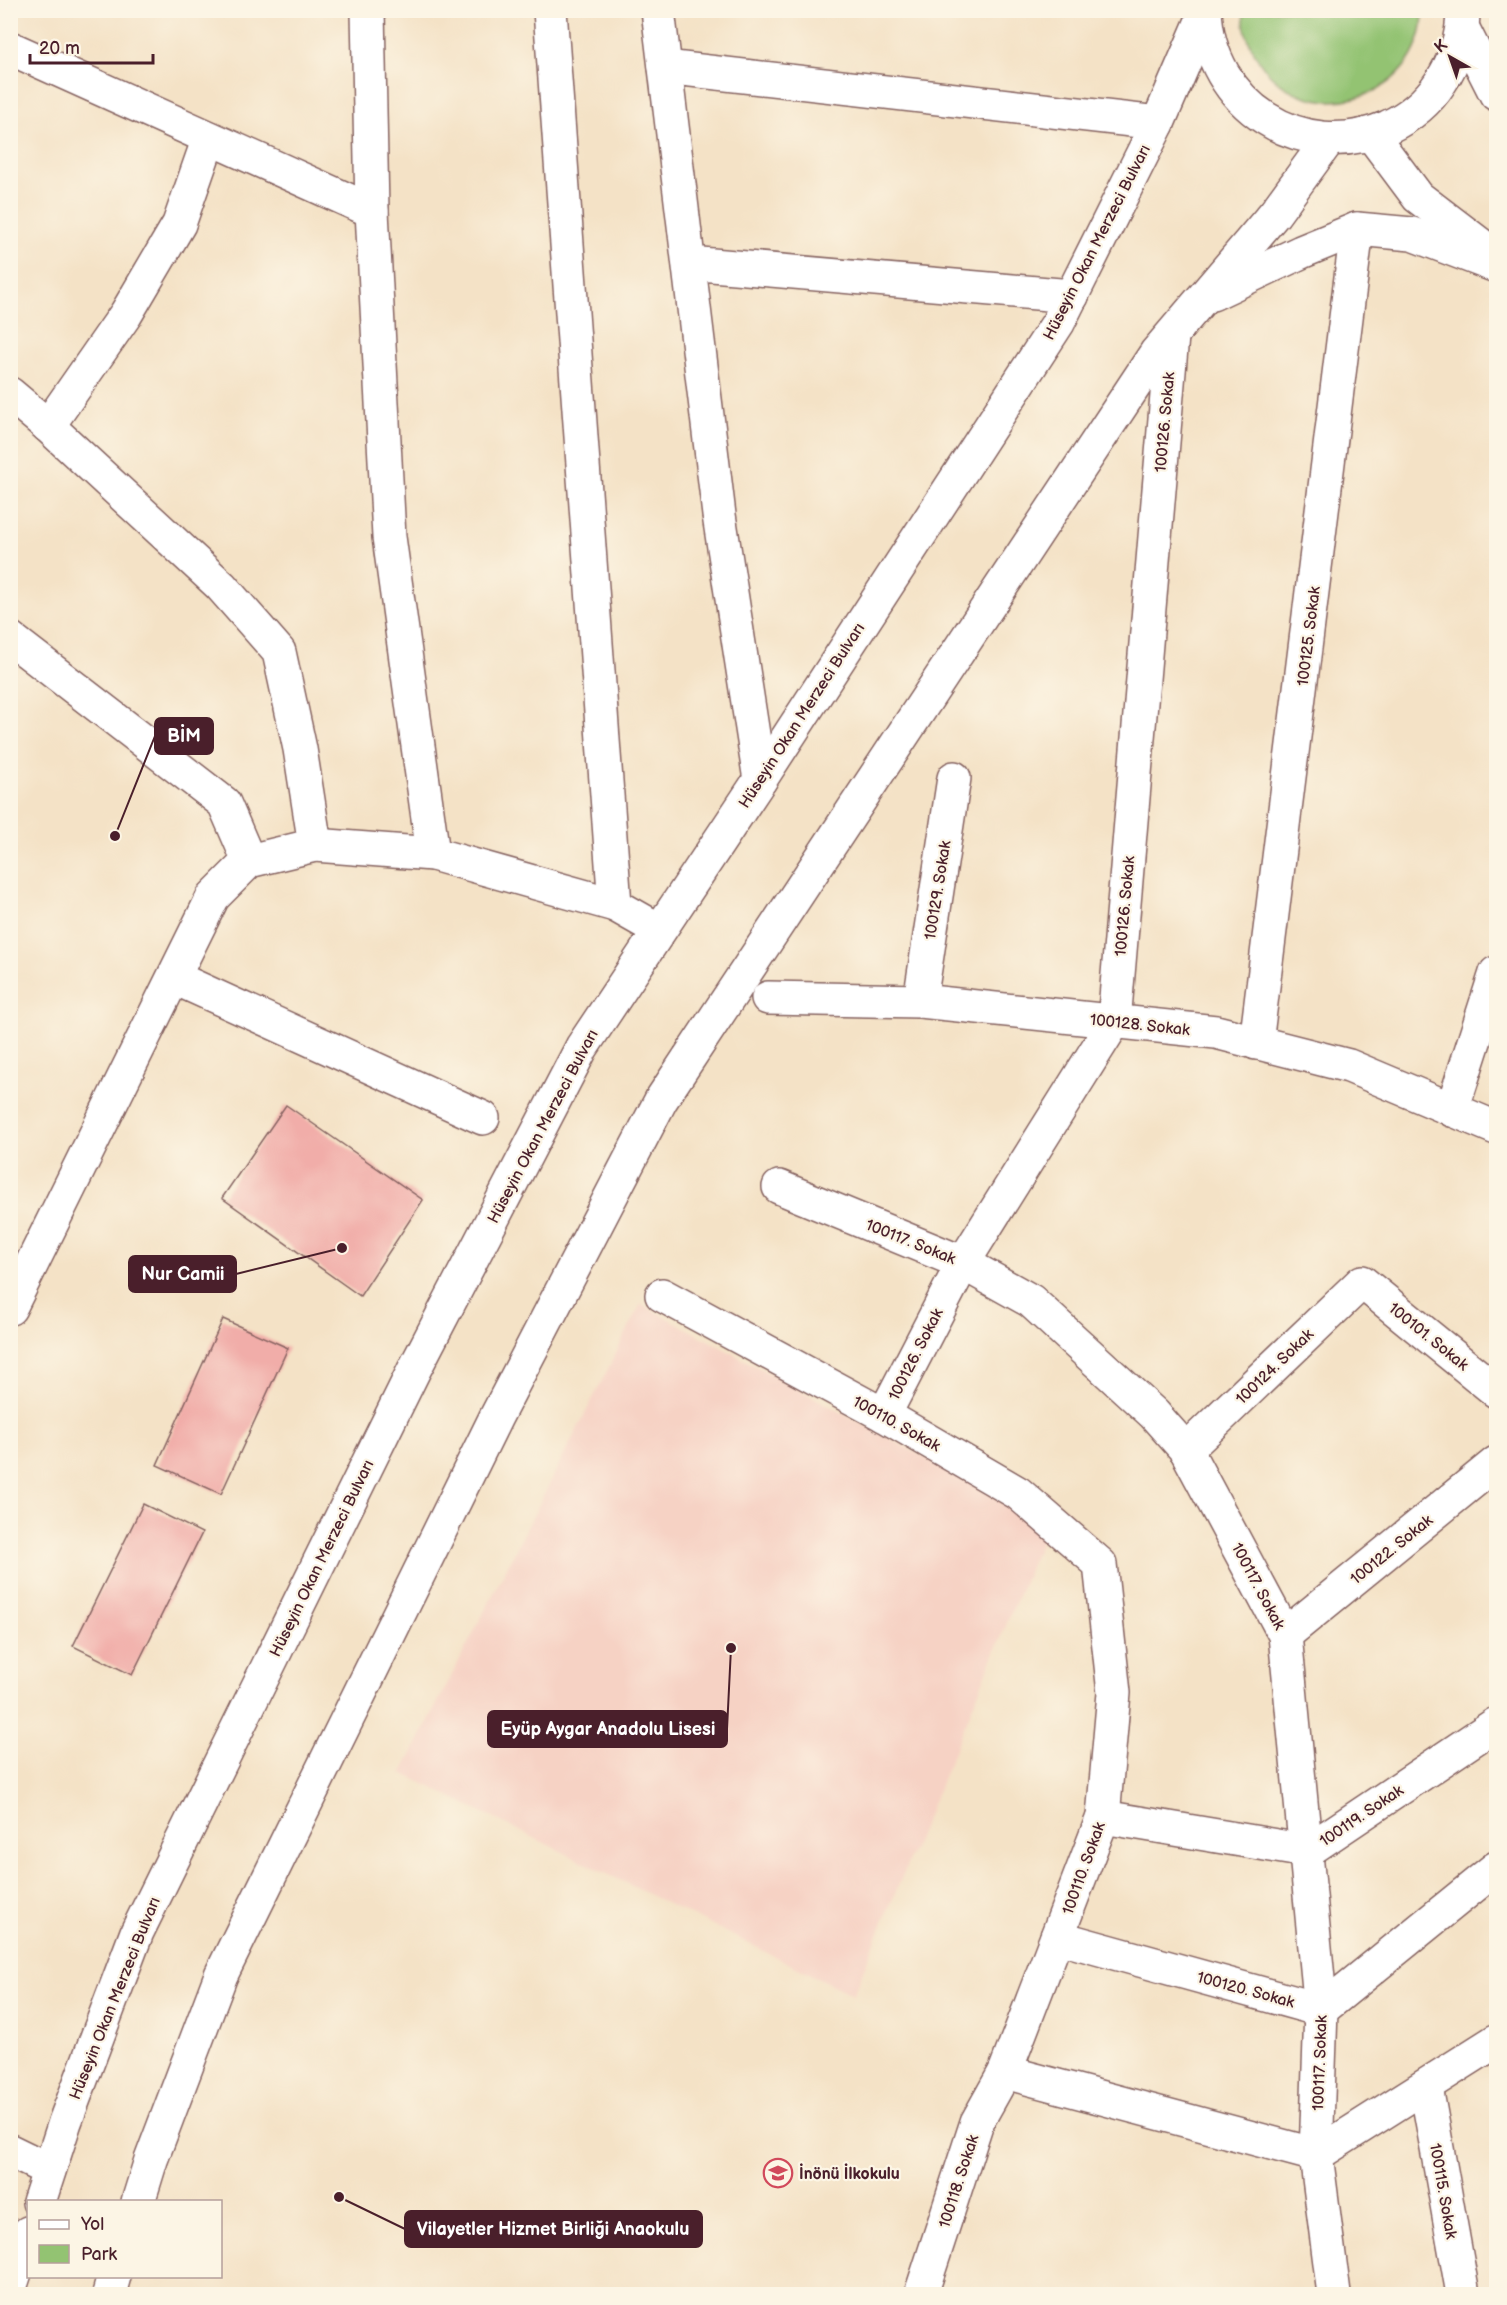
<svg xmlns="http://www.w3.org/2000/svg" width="1507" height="2305" font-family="'Balsamiq Sans',sans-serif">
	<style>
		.built { fill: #f6d2c4 }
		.green { fill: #93c372; stroke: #6e714e; stroke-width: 1.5 }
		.building { fill: #f1ada9 }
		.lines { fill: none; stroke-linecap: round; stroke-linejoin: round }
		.minor-casing { stroke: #866361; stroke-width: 36 }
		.major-casing { stroke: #866361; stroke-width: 36 }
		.minor { stroke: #fff; stroke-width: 33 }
		.major { stroke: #fff; stroke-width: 33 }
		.labels { text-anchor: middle; stroke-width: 4.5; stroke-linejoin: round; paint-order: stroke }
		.street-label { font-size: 16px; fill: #4a1f2b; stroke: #fcf5e5 }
		.poi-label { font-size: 16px; font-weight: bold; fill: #4a1f2b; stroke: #fcf5e5; text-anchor: start }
		.leader { fill: none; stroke: #4a1f2b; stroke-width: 2 }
		.callout-dot { fill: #4a1f2b; stroke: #fcf5e5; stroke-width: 2 }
		.callout { fill: #4a1f2b; stroke: #4a1f2b; stroke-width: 2 }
		.callout-label { font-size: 18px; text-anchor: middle; font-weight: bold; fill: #fff }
	</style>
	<rect width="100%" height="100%" fill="#fcf5e5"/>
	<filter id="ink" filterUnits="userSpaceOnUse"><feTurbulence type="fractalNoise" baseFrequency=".0167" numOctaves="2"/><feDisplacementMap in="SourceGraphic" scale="12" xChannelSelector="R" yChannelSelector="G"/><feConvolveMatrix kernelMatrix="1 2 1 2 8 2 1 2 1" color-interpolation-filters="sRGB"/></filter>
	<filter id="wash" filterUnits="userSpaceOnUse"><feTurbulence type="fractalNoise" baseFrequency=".008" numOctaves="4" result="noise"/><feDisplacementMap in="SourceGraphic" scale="24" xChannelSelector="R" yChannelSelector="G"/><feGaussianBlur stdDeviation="1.35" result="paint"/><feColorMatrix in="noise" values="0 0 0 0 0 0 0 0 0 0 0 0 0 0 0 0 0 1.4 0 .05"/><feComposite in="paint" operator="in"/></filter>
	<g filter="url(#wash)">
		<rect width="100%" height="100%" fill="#f4e2c6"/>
		<path class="built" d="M641,1304L1048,1524L853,1995L402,1773Z"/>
		<path class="green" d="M1244,10L1423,11C1423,103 1300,136 1255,54C1248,42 1242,25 1244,10Z"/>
		<g id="blocks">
			<g class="building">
				<path d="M286,1105L423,1200L360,1296L222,1198Z"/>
				<path d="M223,1319L288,1348L221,1494L157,1465Z"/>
				<path d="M143,1504L202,1533L132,1675L73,1646Z"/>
			</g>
		</g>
	</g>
	<g filter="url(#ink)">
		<use href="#blocks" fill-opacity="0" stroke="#866361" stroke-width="1.5"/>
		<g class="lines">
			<g class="minor-casing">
				<g id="minor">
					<path d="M368,10L372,211"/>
					<path d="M550,10L615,905"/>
					<path d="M658,10L719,515L760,780"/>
					<path d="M10,48L372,211L389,537L433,854"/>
					<path d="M665,67L1158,123"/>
					<path d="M689,263L1072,296"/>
					<path d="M10,394L48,426L221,586L279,652L300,749L315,845"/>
					<path d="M48,426L126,314L179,224L209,138"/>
					<path d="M10,638L224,803L249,861"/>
					<path d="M175,978L483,1118"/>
					<path d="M768,998L920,1001L1216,1032L1349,1066L1496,1128"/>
					<path d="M920,1001L954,778"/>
					<path d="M1256,1043L1357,229"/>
					<path d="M1452,1110L1496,973"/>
					<path d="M779,1187L963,1263L1031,1301L1154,1414L1186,1450L1285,1635L1321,2010L1316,2155L1334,2294"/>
					<path d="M662,1295L884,1415L1018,1493L1100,1564L1114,1693L1103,1817L1005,2072L977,2122L921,2294"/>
					<path d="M10,1308L213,897L249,861L315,845L433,854L615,905L659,930"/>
					<path d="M884,1415L963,1263L1114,1022L1172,336"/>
					<path d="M1186,1450L1362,1282L1496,1391"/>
					<path d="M1285,1635L1496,1463"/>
					<path d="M1103,1817L1307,1851L1496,1724"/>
					<path d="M1057,1937L1321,2010L1496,1868"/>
					<path d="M1005,2072L1316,2155L1496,2041"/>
					<path d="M1426,2087L1463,2294"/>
					<path d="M10,2151L49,2170"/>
				</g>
			</g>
			<g class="major-casing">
				<g id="major">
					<path d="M1205,10C1209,105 1302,165 1388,127C1409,117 1427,103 1440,83C1455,61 1463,38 1463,10"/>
					<path d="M1463,29L1496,94"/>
					<path d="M1371,134L1418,197L1490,252"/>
					<path d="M1212,294L1301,252L1357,229L1412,234L1496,266"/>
					<path d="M39,2202L65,2122L137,1932L414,1370L582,1047L760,780L1058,323L1158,123L1205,14"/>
					<path d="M138,2202L151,2160L221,1975L496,1417L661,1100L1156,353L1275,213L1329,139"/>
					<path d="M10,2288L28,2233"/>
					<path d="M109,2294L114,2276"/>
				</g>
			</g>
			<use href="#minor" class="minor"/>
			<use href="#major" class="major"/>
		</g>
	</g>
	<defs>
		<g id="school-ring" transform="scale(1.5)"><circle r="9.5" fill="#fcf5e5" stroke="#d1495b" stroke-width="1.5"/><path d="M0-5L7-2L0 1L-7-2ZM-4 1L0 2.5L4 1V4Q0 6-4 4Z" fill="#d1495b"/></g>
	</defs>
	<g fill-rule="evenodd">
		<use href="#school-ring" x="778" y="2173"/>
	</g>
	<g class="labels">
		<g class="street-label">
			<text transform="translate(1096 242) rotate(-63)" y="6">Hüseyin Okan Merzeci Bulvarı</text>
			<text transform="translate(1164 422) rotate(-85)" y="6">100126. Sokak</text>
			<text transform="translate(1308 636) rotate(-83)" y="6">100125. Sokak</text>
			<text transform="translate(801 715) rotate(-57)" y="6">Hüseyin Okan Merzeci Bulvarı</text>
			<text transform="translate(937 890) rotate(-81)" y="6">100129. Sokak</text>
			<text transform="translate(1124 906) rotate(-85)" y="6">100126. Sokak</text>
			<text transform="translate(1140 1024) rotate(6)" y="6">100128. Sokak</text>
			<text transform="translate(542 1126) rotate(-62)" y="6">Hüseyin Okan Merzeci Bulvarı</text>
			<text transform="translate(911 1241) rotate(22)" y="6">100117. Sokak</text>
			<text transform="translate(1429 1336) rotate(39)" y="6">100101. Sokak</text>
			<text transform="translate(915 1354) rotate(-63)" y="6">100126. Sokak</text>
			<text transform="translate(1274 1366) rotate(-44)" y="6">100124. Sokak</text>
			<text transform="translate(897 1423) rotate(29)" y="6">100110. Sokak</text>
			<text transform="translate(1391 1549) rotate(-39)" y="6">100122. Sokak</text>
			<text transform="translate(321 1558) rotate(-64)" y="6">Hüseyin Okan Merzeci Bulvarı</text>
			<text transform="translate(1259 1586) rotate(62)" y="6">100117. Sokak</text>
			<text transform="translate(1361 1815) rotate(-34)" y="6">100119. Sokak</text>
			<text transform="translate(1083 1868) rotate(-70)" y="6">100110. Sokak</text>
			<text transform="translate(1246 1989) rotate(15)" y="6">100120. Sokak</text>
			<text transform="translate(114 1998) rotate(-68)" y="6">Hüseyin Okan Merzeci Bulvarı</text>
			<text transform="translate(1319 2063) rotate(-88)" y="6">100117. Sokak</text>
			<text transform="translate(958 2181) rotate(-72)" y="6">100118. Sokak</text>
			<text transform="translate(1444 2191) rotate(80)" y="6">100115. Sokak</text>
		</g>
		<g class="poi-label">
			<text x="799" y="2179">İnönü İlkokulu</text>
		</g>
	</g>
	<path class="leader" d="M115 836L155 736M342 1248L236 1274M731 1648L727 1729M339 2197L405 2229"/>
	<g class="callout-dot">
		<circle cx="115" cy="836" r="6"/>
		<circle cx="342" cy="1248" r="6"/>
		<circle cx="731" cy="1648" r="6"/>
		<circle cx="339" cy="2197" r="6"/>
	</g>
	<g class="callout">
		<rect x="155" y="718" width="58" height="36" rx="6"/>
		<rect x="129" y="1256" width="107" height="36" rx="6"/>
		<rect x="488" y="1711" width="239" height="36" rx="6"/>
		<rect x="405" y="2211" width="297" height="36" rx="6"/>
	</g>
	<g class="callout-label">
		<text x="184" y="742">BİM</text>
		<text x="183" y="1280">Nur Camii</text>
		<text x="608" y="1735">Eyüp Aygar Anadolu Lisesi</text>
		<text x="553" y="2235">Vilayetler Hizmet Birliği Anaokulu</text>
	</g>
	<rect width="1507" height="2305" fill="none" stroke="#fcf5e5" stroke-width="36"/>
	<rect x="27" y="2200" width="195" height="78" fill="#fcf5e5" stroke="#b59f9b" stroke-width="1.5"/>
	<rect x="39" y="2220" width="30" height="9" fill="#ffffff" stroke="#b59f9b" stroke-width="1.5"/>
	<text x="81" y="2230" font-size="18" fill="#4a1f2b">Yol</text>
	<rect x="39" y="2245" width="30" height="18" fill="#93c372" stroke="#b59f9b" stroke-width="1.5"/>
	<text x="81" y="2260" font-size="18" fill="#4a1f2b">Park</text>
	<g transform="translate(1450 57) rotate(320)" stroke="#fcf5e5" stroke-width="4.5" paint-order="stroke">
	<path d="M0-4.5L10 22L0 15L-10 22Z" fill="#4a1f2b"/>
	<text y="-9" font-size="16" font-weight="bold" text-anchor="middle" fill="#4a1f2b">K</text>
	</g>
	<path d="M30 54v9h123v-9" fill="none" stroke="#4a1f2b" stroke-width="3"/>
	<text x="39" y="54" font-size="18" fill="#4a1f2b" stroke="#fcf5e5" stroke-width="4.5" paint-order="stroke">20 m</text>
</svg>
